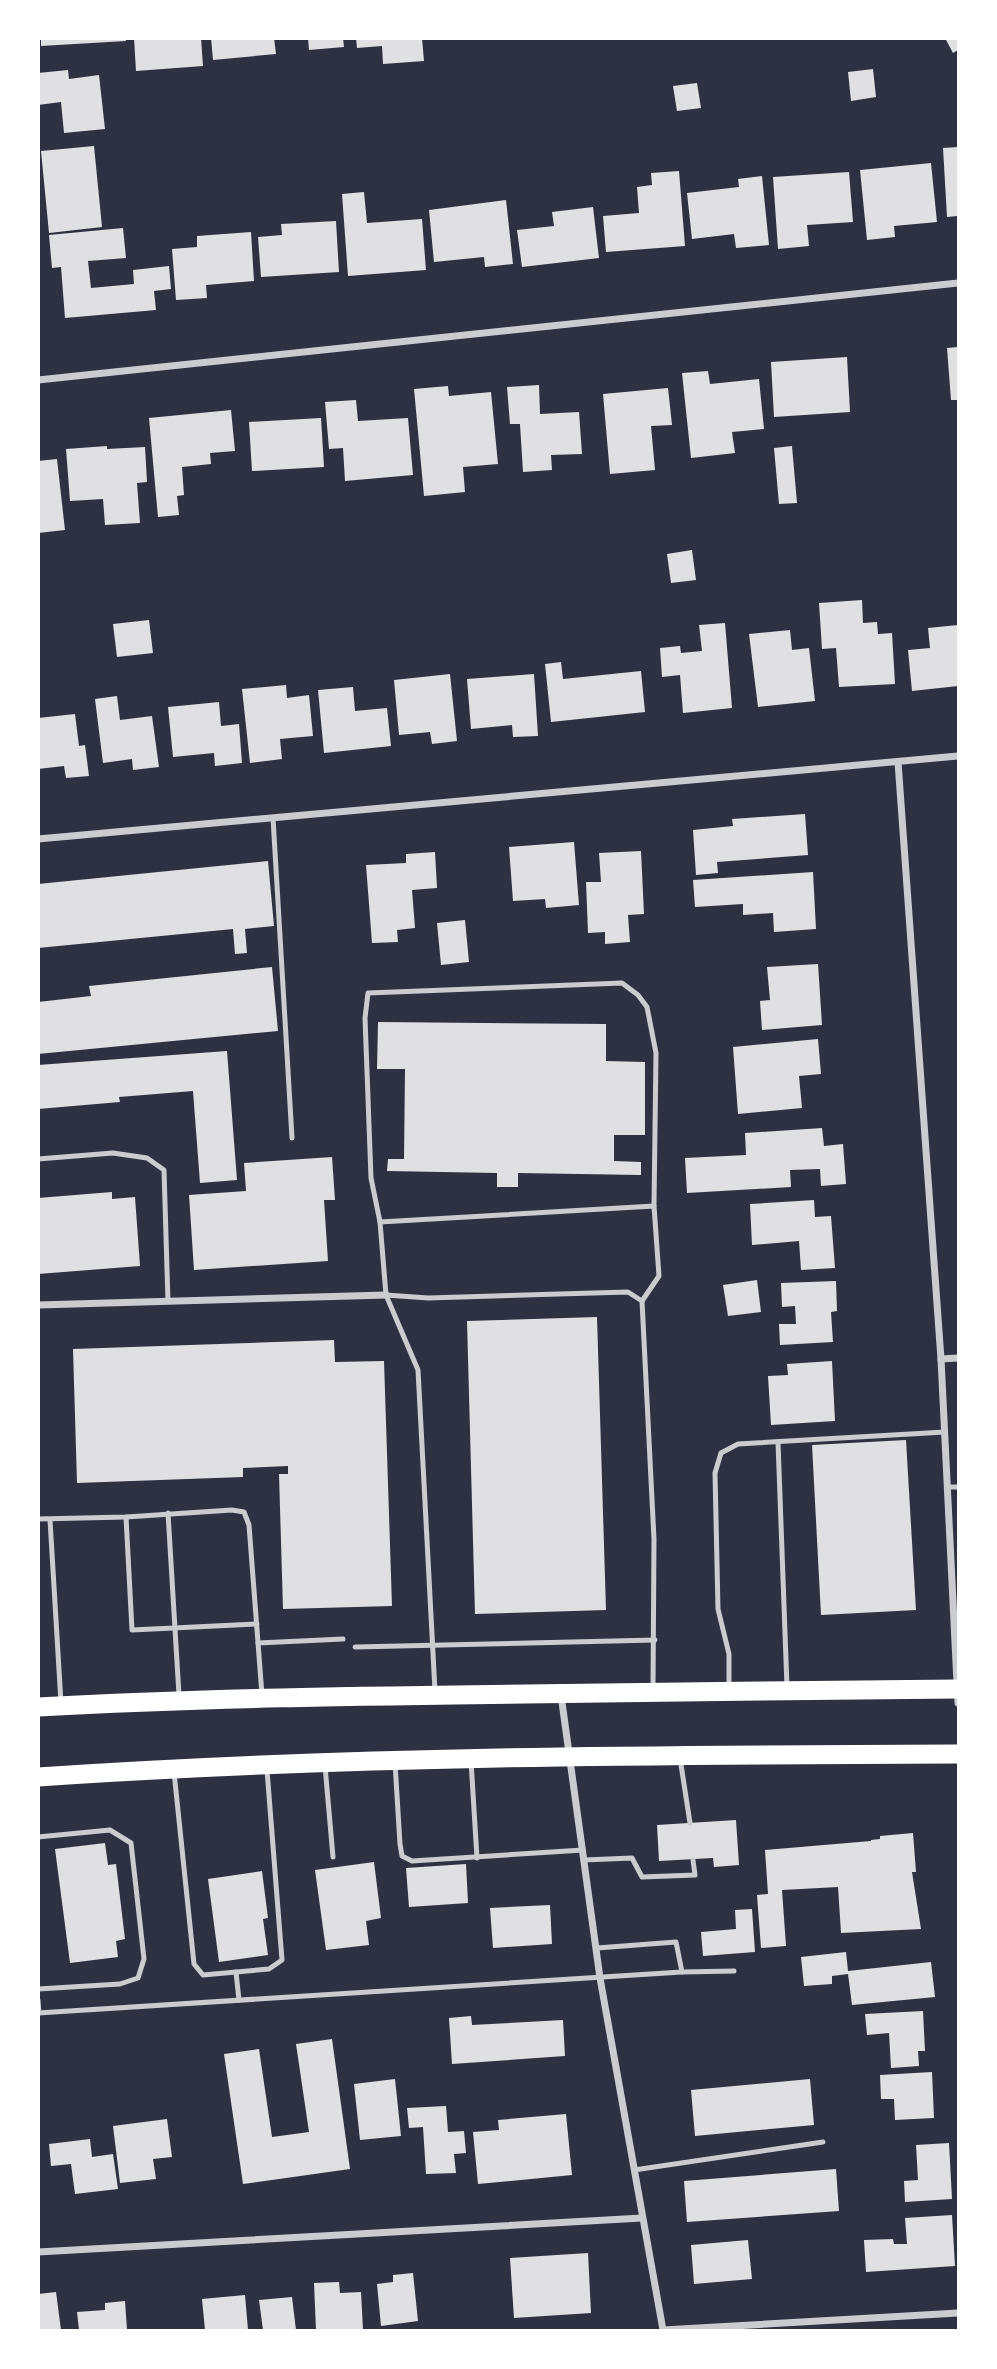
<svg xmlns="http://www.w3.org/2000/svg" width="997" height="2369" font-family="Literata,serif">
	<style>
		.building { fill: #e0e0e3 }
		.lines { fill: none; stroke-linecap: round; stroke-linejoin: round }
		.service { stroke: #caccd0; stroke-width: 5 }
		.minor { stroke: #caccd0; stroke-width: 7 }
		.trunk { stroke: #fff; stroke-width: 19 }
	</style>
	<rect width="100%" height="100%" fill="#2d3142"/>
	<g class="building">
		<path d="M41,38H125L126,41L41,46Z"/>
		<path d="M134,38H201L203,66L136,71Z"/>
		<path d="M211,38H274L276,54L213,60Z"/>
		<path d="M308,38H343L344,47L309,50Z"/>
		<path d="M356,38H422L424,61L383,64L382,46L357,48Z"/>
		<path d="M945,38H958V50L953,53Z"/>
		<path d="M873,69L876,97L851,101L848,72Z"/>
		<path d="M68,70L69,79L99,75L105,129L64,133L61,102L38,105V73Z"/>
		<path d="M697,83L701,108L677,111L673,86Z"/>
		<path d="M94,146L102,227L49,233L41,151Z"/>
		<path d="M958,147V216L947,217L943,148Z"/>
		<path d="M931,163L937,222L894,226L895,237L867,240L860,170Z"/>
		<path d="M679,171L685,246L606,252L603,216L639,213L637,187L652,185L651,173Z"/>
		<path d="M849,172L853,222L807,225L809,246L778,249L773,177Z"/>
		<path d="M762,176L769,245L736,248L734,234L692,239L687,193L739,187L738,179Z"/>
		<path d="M364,192L367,223L422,219L426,270L348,276L342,194Z"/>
		<path d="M506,200L513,264L485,267L484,257L434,262L429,210Z"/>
		<path d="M593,207L599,258L522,267L517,230L554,226L552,212Z"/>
		<path d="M336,221L339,272L261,277L258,237L282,235L281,224Z"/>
		<path d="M123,228L126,258L88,261L91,288L134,284L133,270L169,266L171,289L154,291L156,310L65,318L61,267L52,268L49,235Z"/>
		<path d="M251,232L254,281L206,285L207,298L176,300L172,249L197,247V236Z"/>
		<path d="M958,347V400H951L947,348Z"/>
		<path d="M847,357L850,412L774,417L771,362Z"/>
		<path d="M708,371L710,384L759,379L764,429L732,432L735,453L691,458L682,373Z"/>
		<path d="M539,385L540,414L579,412L582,454L551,455L552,470L523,472L520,424H510L507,387Z"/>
		<path d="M448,386L449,396L491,392L498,464L463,467L465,492L424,496L414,389Z"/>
		<path d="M668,388L672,425L651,426L655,470L610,474L603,394Z"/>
		<path d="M356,400L358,421L408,418L413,475L345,481L343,448L329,449L325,402Z"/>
		<path d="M231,410L235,451L210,453L211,464L182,467L184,495L177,496L179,515L158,517L149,418Z"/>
		<path d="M321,418L324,467L252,471L249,422Z"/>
		<path d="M107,446V449L145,447L147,482L137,483L140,523L105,525L103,499L70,501L66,449Z"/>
		<path d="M792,446L797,503L779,504L774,448Z"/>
		<path d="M57,459L65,530L38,533V461Z"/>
		<path d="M692,550L696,580L671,583L667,554Z"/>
		<path d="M862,600L863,623L877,622L878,634L892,633L895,684L839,687L836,648L822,649L819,603Z"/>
		<path d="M149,620L153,653L117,657L113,624Z"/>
		<path d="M725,623L732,708L683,713L680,675L662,677L660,648L680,646L681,653L702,651L699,625Z"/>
		<path d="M958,625V686L912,691L908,650L930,648L928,628Z"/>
		<path d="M790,630L792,650L809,648L815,701L758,707L749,634Z"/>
		<path d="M561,662L563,679L641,671L645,712L551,722L545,664Z"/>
		<path d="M450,674L457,741L432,744L430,732L399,735L394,680Z"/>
		<path d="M534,674L538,736L513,737L512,725L471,729L467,679Z"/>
		<path d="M286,685L287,698L309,695L313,736L280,739L282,759L250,763L242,689Z"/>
		<path d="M353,687L355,711L387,708L391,746L324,753L318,690Z"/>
		<path d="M117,696L120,720L152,716L159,767L133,770L132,759L103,763L95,699Z"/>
		<path d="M219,702L221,726L239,724L242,763L215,766L214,753L173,757L168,707Z"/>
		<path d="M75,714L79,746L85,745L89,776L66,778L64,766L38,769V718Z"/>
		<path d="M805,814L808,855L717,862L718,873L696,875L693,830L733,826L732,819Z"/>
		<path d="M574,842L579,905L546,908L545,899L513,901L509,847Z"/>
		<path d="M641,851L644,914L628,915L630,942L605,944V932L588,933L586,882H601L599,853Z"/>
		<path d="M435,852L437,888L412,890L415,928L397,930L398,942L372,943L366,865L406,863V854Z"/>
		<path d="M268,861L274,926L245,929L247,953L235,954L233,929L38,948V884Z"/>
		<path d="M813,872L816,929L774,932L773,913L743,915V904L695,907L693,880Z"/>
		<path d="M465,920L469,962L441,965L437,923Z"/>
		<path d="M818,964L822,1025L762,1030L760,1001L770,1000L767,967Z"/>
		<path d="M272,967L278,1031L38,1054V1002L91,996L89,986Z"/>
		<path d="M378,1022L606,1024V1061L645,1062V1135H614V1161L641,1162V1175L518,1173V1187H497V1173L387,1171L388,1159H404L405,1069H377Z"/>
		<path d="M818,1039L821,1074L799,1076L802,1108L738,1114L733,1047Z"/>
		<path d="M227,1051L237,1180L200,1183L193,1091L119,1097L120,1102L38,1109V1065Z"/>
		<path d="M822,1128L824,1146L843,1144L846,1184L821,1186L820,1169L790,1170L791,1187L687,1193L685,1158L746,1155L745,1133Z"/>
		<path d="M332,1157L335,1200H324L328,1261L194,1270L189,1195L246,1191L244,1163Z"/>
		<path d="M112,1192V1199L135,1197L140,1266L38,1274V1198Z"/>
		<path d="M814,1200L815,1217L831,1216L835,1268L801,1270L799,1241L752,1245L750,1204Z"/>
		<path d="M757,1280L761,1312L728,1316L723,1285Z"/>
		<path d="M836,1281L837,1311L831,1312L833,1342L780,1345L779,1324H796L795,1306L782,1307L781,1283Z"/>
		<path d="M597,1317L606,1610L475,1614L467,1321Z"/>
		<path d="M334,1340L335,1362L384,1361L392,1606L283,1609L279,1474H288V1466L243,1468V1477L77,1483L73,1349Z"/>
		<path d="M832,1361L835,1421L771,1425L768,1376L788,1375L787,1364Z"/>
		<path d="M906,1440L916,1610L821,1615L812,1445Z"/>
		<path d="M736,1820L739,1865L714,1867L713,1858L659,1861L657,1825Z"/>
		<path d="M913,1833L916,1872H912L921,1929L841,1933L838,1887L782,1890L786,1946L761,1948L757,1895L768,1894L765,1850L871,1841V1840L880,1839V1836Z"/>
		<path d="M105,1843L108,1865L116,1864L125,1939L116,1941L118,1957L70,1963L55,1849Z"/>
		<path d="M374,1862L381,1918L366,1921L369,1945L326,1950L315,1870Z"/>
		<path d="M466,1864L468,1903L409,1907L406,1868Z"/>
		<path d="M262,1871L268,1918L263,1919L268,1955L219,1962L208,1879Z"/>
		<path d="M550,1905L552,1944L493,1948L490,1908Z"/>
		<path d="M752,1909L755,1952L703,1956L701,1932L736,1929L735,1910Z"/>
		<path d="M846,1952L848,1971L931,1962L935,1997L852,2005L848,1974L832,1976V1984L804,1986L801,1957Z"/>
		<path d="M923,2011L925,2051H918L919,2066L891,2068L889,2033L867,2035L865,2014Z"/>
		<path d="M471,2016L472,2025L563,2020L565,2056L452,2064L449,2018Z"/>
		<path d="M332,2039L350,2169L243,2184L224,2054L259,2049L272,2137L309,2132L296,2044Z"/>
		<path d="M932,2072L934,2118L895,2120L894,2099H881L880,2075Z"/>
		<path d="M395,2079L401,2136L360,2140L354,2084Z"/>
		<path d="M810,2079L814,2125L695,2136L691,2090Z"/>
		<path d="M446,2106L448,2132L464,2131L466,2153L454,2154L456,2173L426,2174L423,2127L409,2128L407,2108Z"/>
		<path d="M566,2114L572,2175L478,2184L473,2132L499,2130L498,2120Z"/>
		<path d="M167,2119L172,2157L153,2159L156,2179L120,2183L113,2126Z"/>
		<path d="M90,2139L92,2157L113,2154L118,2189L75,2194L71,2164L51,2166L49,2144Z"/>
		<path d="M949,2143L952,2199L905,2202L904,2181L918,2180L916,2145Z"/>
		<path d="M836,2169L839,2211L687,2222L684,2181Z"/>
		<path d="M952,2215L955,2266L866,2272L864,2240L893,2239L894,2244H907L905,2218Z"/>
		<path d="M748,2240L752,2279L694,2284L691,2245Z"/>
		<path d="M588,2253L591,2313L514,2318L510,2258Z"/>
		<path d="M413,2273L418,2321L381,2326L377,2284L393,2282V2275Z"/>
		<path d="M339,2282L340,2293L361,2292L363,2330H316L314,2283Z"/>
		<path d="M56,2292L61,2330H38V2294Z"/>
		<path d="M245,2295L248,2330H205L202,2299Z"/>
		<path d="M292,2297L296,2330H263L259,2300Z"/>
		<path d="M125,2301L127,2330H79L77,2312L105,2310V2303Z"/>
	</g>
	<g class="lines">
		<g class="service">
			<path d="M273,818L292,1138"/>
			<path d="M38,1159L113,1153L147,1158L164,1170L168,1302"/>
			<path d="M380,1222L371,1178L365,1018L368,993L622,983L638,995L647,1007L656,1053L654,1206"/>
			<path d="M386,1295L428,1298L628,1292L642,1301L654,1539L653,1690"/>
			<path d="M778,1442L787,1687"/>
			<path d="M948,1487H958"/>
			<path d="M168,1513L179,1695"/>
			<path d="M126,1517L132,1630L257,1624"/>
			<path d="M38,1519L126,1517L232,1510L244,1512L249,1525L262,1695"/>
			<path d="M50,1520L61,1703"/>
			<path d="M258,1643L343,1639"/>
			<path d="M355,1647L655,1640"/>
			<path d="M729,1686V1654L718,1609L715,1473L721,1453L738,1444L945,1432"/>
			<path d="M435,1691L418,1370L386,1295L380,1222L654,1206L659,1276L642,1301"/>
			<path d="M680,1758L690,1823"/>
			<path d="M471,1761L477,1858"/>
			<path d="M395,1763L400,1844L402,1856L412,1861L583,1850"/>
			<path d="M325,1766L333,1857"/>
			<path d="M174,1772L194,1964L203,1975L269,1969L282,1960L267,1770"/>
			<path d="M38,1837L110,1830L131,1843L144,1959L138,1978L120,1984L38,1989"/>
			<path d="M584,1860L632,1858L642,1877L695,1875L693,1860"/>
			<path d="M236,1972L239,2000"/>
			<path d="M682,1972L734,1971"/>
			<path d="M38,2000L39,2013"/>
			<path d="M38,2013L682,1972L676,1942L597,1948"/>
			<path d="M634,2170L823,2142"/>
		</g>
		<g class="minor">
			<path d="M38,380L958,283"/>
			<path d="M898,762L941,1359L958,1703"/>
			<path d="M38,839L958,756"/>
			<path d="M38,1305L386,1295"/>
			<path d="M941,1359L958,1358"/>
			<path d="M561,1695L600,1978L663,2330"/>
			<path d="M38,2252L642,2218"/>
			<path d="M663,2330L958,2313"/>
		</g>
		<g class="trunk">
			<path d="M38,1707C200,1698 362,1696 525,1694C669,1692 814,1690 958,1689"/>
			<path d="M38,1777C345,1756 652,1755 958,1754"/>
		</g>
	</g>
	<rect width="997" height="2369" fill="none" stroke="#ffffff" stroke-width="80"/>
</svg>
